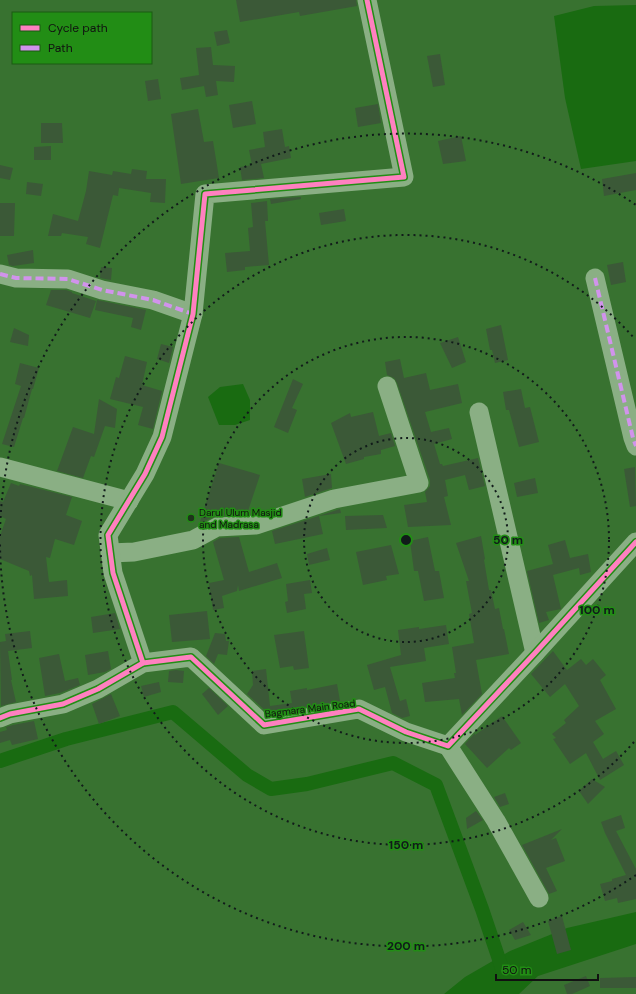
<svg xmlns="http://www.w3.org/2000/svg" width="636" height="994" font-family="'DM Sans',sans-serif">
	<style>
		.water { fill: #196b11 }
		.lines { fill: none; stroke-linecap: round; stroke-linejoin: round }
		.canal { stroke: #196b11; stroke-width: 14 }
		.building { fill: #3b5937 }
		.minor { stroke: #8aaf84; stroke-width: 19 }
		.quiet { stroke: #d193ec; stroke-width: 4; stroke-dasharray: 8 4; stroke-linecap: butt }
		.cycleway-casing { stroke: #228d15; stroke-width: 8 }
		.cycleway { stroke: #ff80c0; stroke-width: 5 }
		.ring { fill: none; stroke: #111b1a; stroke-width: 2; stroke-dasharray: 2 4 }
		.poi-dot { fill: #1f331c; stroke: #228d15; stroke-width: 1.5 }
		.labels { text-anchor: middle; stroke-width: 3; stroke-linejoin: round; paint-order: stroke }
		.poi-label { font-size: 10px; fill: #111; stroke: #228d15; text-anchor: start }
		.street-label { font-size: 10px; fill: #111; stroke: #228d15 }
		.centre { fill: #111b1a; stroke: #228d15; stroke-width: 2 }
		.ring-label { font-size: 12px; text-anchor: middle; font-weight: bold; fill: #111b1a; stroke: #228d15; stroke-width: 3; stroke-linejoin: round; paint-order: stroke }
	</style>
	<rect width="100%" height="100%" fill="#387230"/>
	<g class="water">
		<path d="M636,5V161L581,169L565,98L554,16L594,6Z"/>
		<path d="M243,384L250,400V420L235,425H219L208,397L220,387Z"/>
		<path d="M636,912V944L538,976L519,994H444L465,977L510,951L567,928Z"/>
	</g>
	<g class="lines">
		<path class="canal" d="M0,761L66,739L173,712L247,775L271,789L307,784L393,763L436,785L482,909L504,974"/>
	</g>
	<g class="building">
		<path d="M236,0H356L357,6L300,16L299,12L240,22Z"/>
		<path d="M227,30L230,43L217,46L214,32Z"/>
		<path d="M211,47L213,65L235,66L234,82L216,81L218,95L206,97L204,86L182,90L180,78L199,75L196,48Z"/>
		<path d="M440,54L445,85L433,87L427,56Z"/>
		<path d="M158,79L161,99L148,101L145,81Z"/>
		<path d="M252,101L256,124L233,128L229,105Z"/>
		<path d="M378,104L381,123L358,127L355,108Z"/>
		<path d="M198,109L204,142L213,141L219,178L181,184L171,114Z"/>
		<path d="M41,123H62L63,143H41Z"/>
		<path d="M282,129L285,147L289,146L291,158L261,164L264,178L242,180L240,167L252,165L249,150L265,147L263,132Z"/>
		<path d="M461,136L466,161L443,164L438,141Z"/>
		<path d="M51,146V160H34V147Z"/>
		<path d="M0,165L13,168L10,180L0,178Z"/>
		<path d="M132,169L147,171L146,179H166L165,203L150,202L151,193L119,188L118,196L113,195L100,248L86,244L88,237L62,233L61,236H48L53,214L78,221L86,191L89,171L112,175L113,171L131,174Z"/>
		<path d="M636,173V190L604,196L602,179Z"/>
		<path d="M27,182L43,184L41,196L26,194Z"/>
		<path d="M301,197V199L271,204L270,199Z"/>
		<path d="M267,201L268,221H265L269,265L245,267V270L227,272L225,253L250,251L248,228L253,227L251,203Z"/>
		<path d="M0,203H15L14,236H0Z"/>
		<path d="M344,209L346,221L321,225L319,213Z"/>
		<path d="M33,250L34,263L13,266L9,265L7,255Z"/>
		<path d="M623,262L626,282L611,285L607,265Z"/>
		<path d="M101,267L112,268L111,280L100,278Z"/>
		<path d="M51,290H66L72,292V293L96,301L90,318L46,305Z"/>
		<path d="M97,300L146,310L141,330L131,327L133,318L95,310Z"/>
		<path d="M501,325L508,360L495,363L492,350H490L486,329Z"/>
		<path d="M14,328L29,335L28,346L10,342Z"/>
		<path d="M458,337L466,362L452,368L440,343Z"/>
		<path d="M161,344L173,347L169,363L157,359Z"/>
		<path d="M125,356L147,362L142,385L162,391L153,429L138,425L143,407L110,399L116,377L119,378Z"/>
		<path d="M400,359L404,378L426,373L430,390L458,384L462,403L425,412L431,432L449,428L452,439L434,444L440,464H442L443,466L478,458L485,486L469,490L465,475L445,480L448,496L444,497L451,525L408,527L404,505L427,502L425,492L430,486V480L397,383L394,378L387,375L385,362Z"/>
		<path d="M20,363L39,368L33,389H32L24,418H23L14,447L2,444L21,386L15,384Z"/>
		<path d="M293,379L303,384L292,408L297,410L288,433L274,427Z"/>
		<path d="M521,389L525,408L530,407L539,442L519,447L509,410H506L503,392Z"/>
		<path d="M99,399L117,409L115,428L105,426L94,457L91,456L83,478L57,471L73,427L94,434Z"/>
		<path d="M373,412L379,436L391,433L395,446L381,450V454L364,457V459L346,464L331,423L350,413L351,417Z"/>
		<path d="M219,463L260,475L247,514L216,516L202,522H200Z"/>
		<path d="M635,467L636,506L630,507L624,469Z"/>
		<path d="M331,474L332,488L305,497L302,479Z"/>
		<path d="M535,478L538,493L517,497L514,483Z"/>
		<path d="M11,483L19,486L20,484L72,497L66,515L82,521L74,545L55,539L50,558L46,557L49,582L67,580L68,596L34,599L32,575L30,576L29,571L0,559V536L6,519L0,516V501L3,502Z"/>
		<path d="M340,509L341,513L319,516L323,534L275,544L272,531L337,510Z"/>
		<path d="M383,515L387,528L346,530L345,516Z"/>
		<path d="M481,536L485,559L484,560L489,590H491L495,609L499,608L503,629H504L509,654L476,660L482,694L462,715L459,699L425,702L422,683L455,678L454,673H456L452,647L474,643L469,614L472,613L466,581H469L456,543Z"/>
		<path d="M239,537L249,572L277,563L282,578L239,591L238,585L237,591L222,596L224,608L213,610L209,583L224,580L213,542L220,538Z"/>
		<path d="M428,537L435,571H439L444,598L424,601L418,571H414L410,541Z"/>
		<path d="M565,540L570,558L588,554L591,572L580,575L579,568L553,575L561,609L546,612L549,620L539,623L527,571L553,564L548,545Z"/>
		<path d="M391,545L399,574L386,576L387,580L363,585L356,552Z"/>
		<path d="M327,548L330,560L309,565L307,554Z"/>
		<path d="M310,580L312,593L304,594L306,609L287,613L285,602L288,601L286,584Z"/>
		<path d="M207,611L210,639L172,642L169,615Z"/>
		<path d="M115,613L120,629L93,633L91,617Z"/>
		<path d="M446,625L449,644L424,648L426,661L390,667L400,701L406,699L410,716L402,718L392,713L385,687L374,690L367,665L401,655L398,630L419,627V629Z"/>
		<path d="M30,631L32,648L8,651L12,680H11L16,702L1,706L0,642L6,641L5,634Z"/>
		<path d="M304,631L309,668L294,670L293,666L280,668L274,635Z"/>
		<path d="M215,633L225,634L226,641H229L227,655L218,654L214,664L206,656Z"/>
		<path d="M108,651L111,669L105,672L88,675L85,655Z"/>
		<path d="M553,651L567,670L581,659L586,665L593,659L606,675L600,680L616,709L595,721L604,734L593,742L603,759L616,751L624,765L600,780L586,753L570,764L553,739L556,738L552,734L566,723L564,720L579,706L565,684L550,697L531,674Z"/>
		<path d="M59,654L65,681L78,678L80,685L60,693L45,696L39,658Z"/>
		<path d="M266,669L270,706L292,703L290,691L307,688V690L337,684L340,701L268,713L247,694L253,685L252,671Z"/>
		<path d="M176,670L184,671L183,683L168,682L169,671Z"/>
		<path d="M159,682L161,692L144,697L141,686Z"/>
		<path d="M209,688L228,706L218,715L202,694Z"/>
		<path d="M111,694L120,716L99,724L92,704Z"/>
		<path d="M502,716L521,743L511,750L509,748L487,768L465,744L475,733V735Z"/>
		<path d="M34,721L38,739L12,745L10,740L0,743V732L7,730L6,727L13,725Z"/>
		<path d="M592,779L605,787L588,804L579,791Z"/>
		<path d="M505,793L509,804L500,807L494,797Z"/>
		<path d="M476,811L483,820L467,829L466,818Z"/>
		<path d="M621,815L625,828L616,831L636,869V899L618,903L617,898L605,901L600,884L612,881V879L626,875L605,833L601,822Z"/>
		<path d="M562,829L551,840L556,838L565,861L546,868L557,891L549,894L522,845Z"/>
		<path d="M562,916L571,950L557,954L548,921Z"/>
		<path d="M523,922L531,935L515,940L509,930Z"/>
		<path d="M586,976L590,986L572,994H567L564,985Z"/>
		<path d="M636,977V988H600V978Z"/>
	</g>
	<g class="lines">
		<g class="minor">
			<path d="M0,274L16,278L68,279L102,290L153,300L193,314"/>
			<path d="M595,278L633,438L636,446"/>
			<path d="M479,412L535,653"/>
			<path d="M0,467L129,501"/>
			<path d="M110,553L134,552L193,540L217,527L256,525L334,499L419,483L387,386"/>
			<path d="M143,663L113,573L108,535L145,474L162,437L193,314L205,194L404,177L367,0"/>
			<path d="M0,718L10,714L63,704L98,689L143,663L191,657L264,725L359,709L406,732L448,746L535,653L636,542"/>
			<path d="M448,746L496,821L539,898"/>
		</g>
		<g class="quiet">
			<path d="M0,274L16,278L68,279L102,290L153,300L193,314"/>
			<path d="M595,278L633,438L636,446"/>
		</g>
		<g class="cycleway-casing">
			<g id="cycleway">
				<path d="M143,663L113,573L108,535L145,474L162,437L193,314L205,194L404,177L367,0"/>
				<path d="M0,718L10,714L63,704L98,689L143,663L191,657L264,725L359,709L406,732L448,746L535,653L636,542"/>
			</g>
		</g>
		<use href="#cycleway" class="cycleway"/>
	</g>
	<g class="ring">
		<circle cx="406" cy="540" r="102"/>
		<circle cx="406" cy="540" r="203"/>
		<path d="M634 742A305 305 0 1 1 634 338"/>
		<path d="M636 875A406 406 0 0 1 0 544M0 536A406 406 0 0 1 636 205"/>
	</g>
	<circle class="poi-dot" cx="191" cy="518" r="4"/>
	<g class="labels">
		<g class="poi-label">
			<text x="199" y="516">Darul Ulum Masjid<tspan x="199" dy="12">and Madrasa</tspan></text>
		</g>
		<g class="street-label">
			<text transform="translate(310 708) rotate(-7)" y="4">Bagmara Main Road</text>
		</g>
	</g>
	<circle cx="406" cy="540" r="6" class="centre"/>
	<g class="ring-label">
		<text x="508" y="544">50 m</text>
		<text x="597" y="614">100 m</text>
		<text x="406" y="849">150 m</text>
		<text x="406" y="950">200 m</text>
	</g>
	<rect x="12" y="12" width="140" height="52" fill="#228d15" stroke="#1b5b13"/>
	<rect x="20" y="25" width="20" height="6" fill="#ff80c0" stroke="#1b5b13"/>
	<text x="48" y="32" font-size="12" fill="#111111">Cycle path</text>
	<rect x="20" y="45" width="20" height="6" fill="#d193ec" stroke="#1b5b13"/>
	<text x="48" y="52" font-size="12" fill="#111111">Path</text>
	<path d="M496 974v6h102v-6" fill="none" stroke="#111111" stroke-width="2"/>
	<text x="502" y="974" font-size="12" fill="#111111" stroke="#228d15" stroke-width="3" paint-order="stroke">50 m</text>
</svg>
